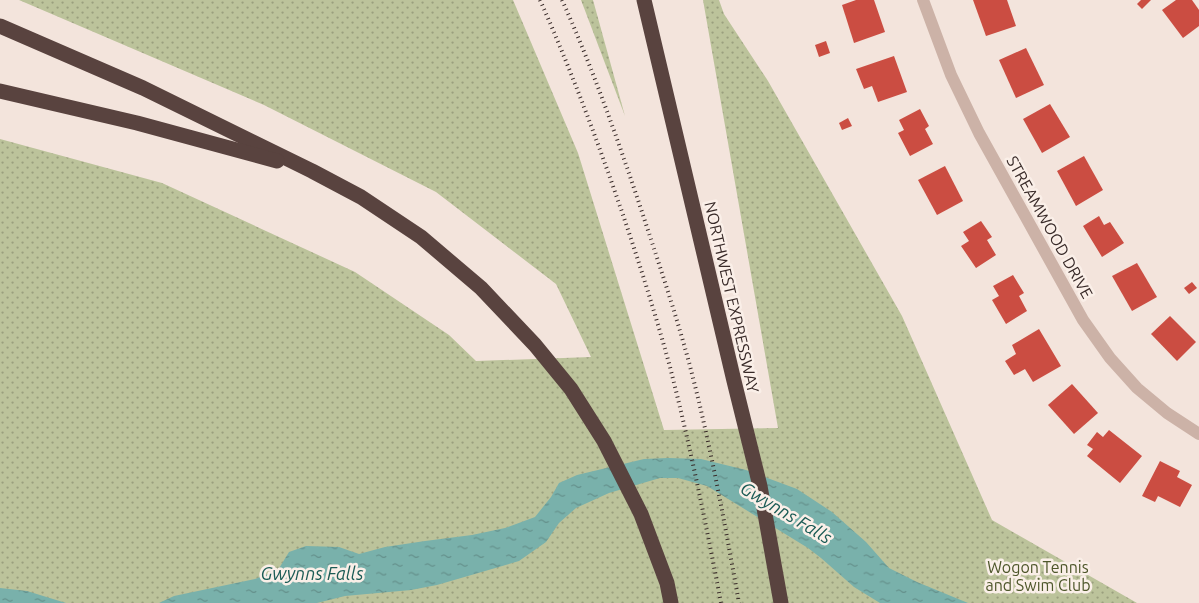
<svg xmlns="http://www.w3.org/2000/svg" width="1199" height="603" font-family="Ubuntu,sans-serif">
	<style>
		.park { fill: url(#park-dots) }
		.water { fill: url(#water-ripples) }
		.building { fill: #cb4d42 }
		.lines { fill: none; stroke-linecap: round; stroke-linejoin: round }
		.street { stroke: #ccb2a7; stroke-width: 12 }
		.highway { stroke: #59433f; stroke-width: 15 }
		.rail { stroke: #382a28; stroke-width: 4; stroke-dasharray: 1 4; stroke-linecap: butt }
		.labels { text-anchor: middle; stroke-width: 5; stroke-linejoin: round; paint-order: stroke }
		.street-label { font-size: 16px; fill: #382a28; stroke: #faefe8 }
		.park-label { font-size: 16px; fill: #4e572b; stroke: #faefe8 }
		.water-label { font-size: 18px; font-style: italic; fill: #1b5b55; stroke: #faefe8 }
	</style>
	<defs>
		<pattern id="park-dots" width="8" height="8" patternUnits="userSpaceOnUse" patternTransform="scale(1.25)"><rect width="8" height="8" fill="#bcc39b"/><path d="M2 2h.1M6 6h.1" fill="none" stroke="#9a9f7e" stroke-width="1.8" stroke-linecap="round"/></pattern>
		<pattern id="water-ripples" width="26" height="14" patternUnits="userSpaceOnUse" patternTransform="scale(1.25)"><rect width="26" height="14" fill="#79b1ab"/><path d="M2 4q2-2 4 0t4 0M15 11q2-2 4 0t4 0" fill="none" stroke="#64908b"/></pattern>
	</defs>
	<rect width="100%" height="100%" fill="#f3e4dc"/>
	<g class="park">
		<path d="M19,0H513L578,153L664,430L778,428L703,0H719L724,14L768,81L902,316L992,520L1137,603H0V139L162,183L355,272L449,335L476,361L591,357L556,284L436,192L264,105Z"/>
		<path d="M581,0H593L625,116Z"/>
	</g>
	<g class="water">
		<path d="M668,458L701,459L746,470L797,489L832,512L866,542L889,568L917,582L968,603H880L854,587L821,558L808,548L707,486L678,478H660L609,493L576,508L559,523L546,542L519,561L437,585L411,590L345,596L317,603H159L174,596L255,579L278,570L289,552L306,546L339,547L359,554L385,547L425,541L472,535L505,528L535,517L551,497L559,483L577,475L644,459Z"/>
		<path d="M0,588L27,591L66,603H0Z"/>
	</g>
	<g class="building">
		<path d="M856,0H874L885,32L854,43L842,5Z"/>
		<path d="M973,0H1007L1016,26L986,36Z"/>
		<path d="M1141,0H1151L1142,9L1137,4Z"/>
		<path d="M1176,0H1192L1199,10V26L1183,38L1162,10Z"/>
		<path d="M826,41L830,53L819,57L815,45Z"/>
		<path d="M1026,48L1044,85L1016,98L999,60Z"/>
		<path d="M894,56L907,92L878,102L872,86L864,89L856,69Z"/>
		<path d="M1050,104L1070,137L1042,153L1023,119Z"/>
		<path d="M920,109L929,126L925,129L933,144L910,156L898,133L904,130L899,120Z"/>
		<path d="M848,118L852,126L842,130L839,123Z"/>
		<path d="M1084,156L1103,190L1076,206L1057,171Z"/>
		<path d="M945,166L963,201L937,215L918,180Z"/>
		<path d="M1099,216L1104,225L1110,222L1124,243L1102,257L1083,226Z"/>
		<path d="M981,221L992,237L987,240L996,255L976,268L961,246L969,241L963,232Z"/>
		<path d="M1137,263L1157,297L1132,311L1112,276Z"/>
		<path d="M1013,275L1024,293L1019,296L1027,311L1006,324L992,300L999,296L993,286Z"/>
		<path d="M1192,282L1197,288L1189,294L1184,288Z"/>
		<path d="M1170,316L1196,342L1177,361L1151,334Z"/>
		<path d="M1039,329L1061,366L1033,382L1025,369L1014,375L1005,361L1016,354L1012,345Z"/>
		<path d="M1072,384L1098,413L1074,434L1048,405Z"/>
		<path d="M1109,430L1142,456L1120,483L1087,456L1093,449L1087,445L1097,432L1103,437Z"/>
		<path d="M1160,461L1180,471L1177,477L1192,485L1180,507L1158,496L1155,502L1142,496Z"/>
	</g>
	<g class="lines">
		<path class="street" d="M923,0L951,75L979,133L1083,320L1110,358L1137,388L1167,413L1199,434"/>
		<g class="highway">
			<path d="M644,0L734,381L760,486L781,603"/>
			<path d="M0,26L143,88L312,171L361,197L421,237L481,288L535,345L571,389L604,441L641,514L667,583L671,603"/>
			<path d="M0,91L137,123L277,161"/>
		</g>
		<g class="rail">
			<path d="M540,0C571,70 598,142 623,215C640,265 656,316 670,367C690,445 706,524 721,603"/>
			<path d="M562,0C593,69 618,140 642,212C659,264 677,317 691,370C711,447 725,525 739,603"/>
		</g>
	</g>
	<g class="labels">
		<g class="street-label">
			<text transform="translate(1050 227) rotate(61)" y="6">STREAMWOOD DRIVE</text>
			<text transform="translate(732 297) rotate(77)" y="6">NORTHWEST EXPRESSWAY</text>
		</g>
		<g class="park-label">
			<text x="1038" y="573">Wogon Tennis<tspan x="1038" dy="18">and Swim Club</tspan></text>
		</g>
		<g class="water-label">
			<text transform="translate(786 513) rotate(31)" y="6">Gwynns Falls</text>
			<text x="312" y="580">Gwynns Falls</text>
		</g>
	</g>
</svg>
